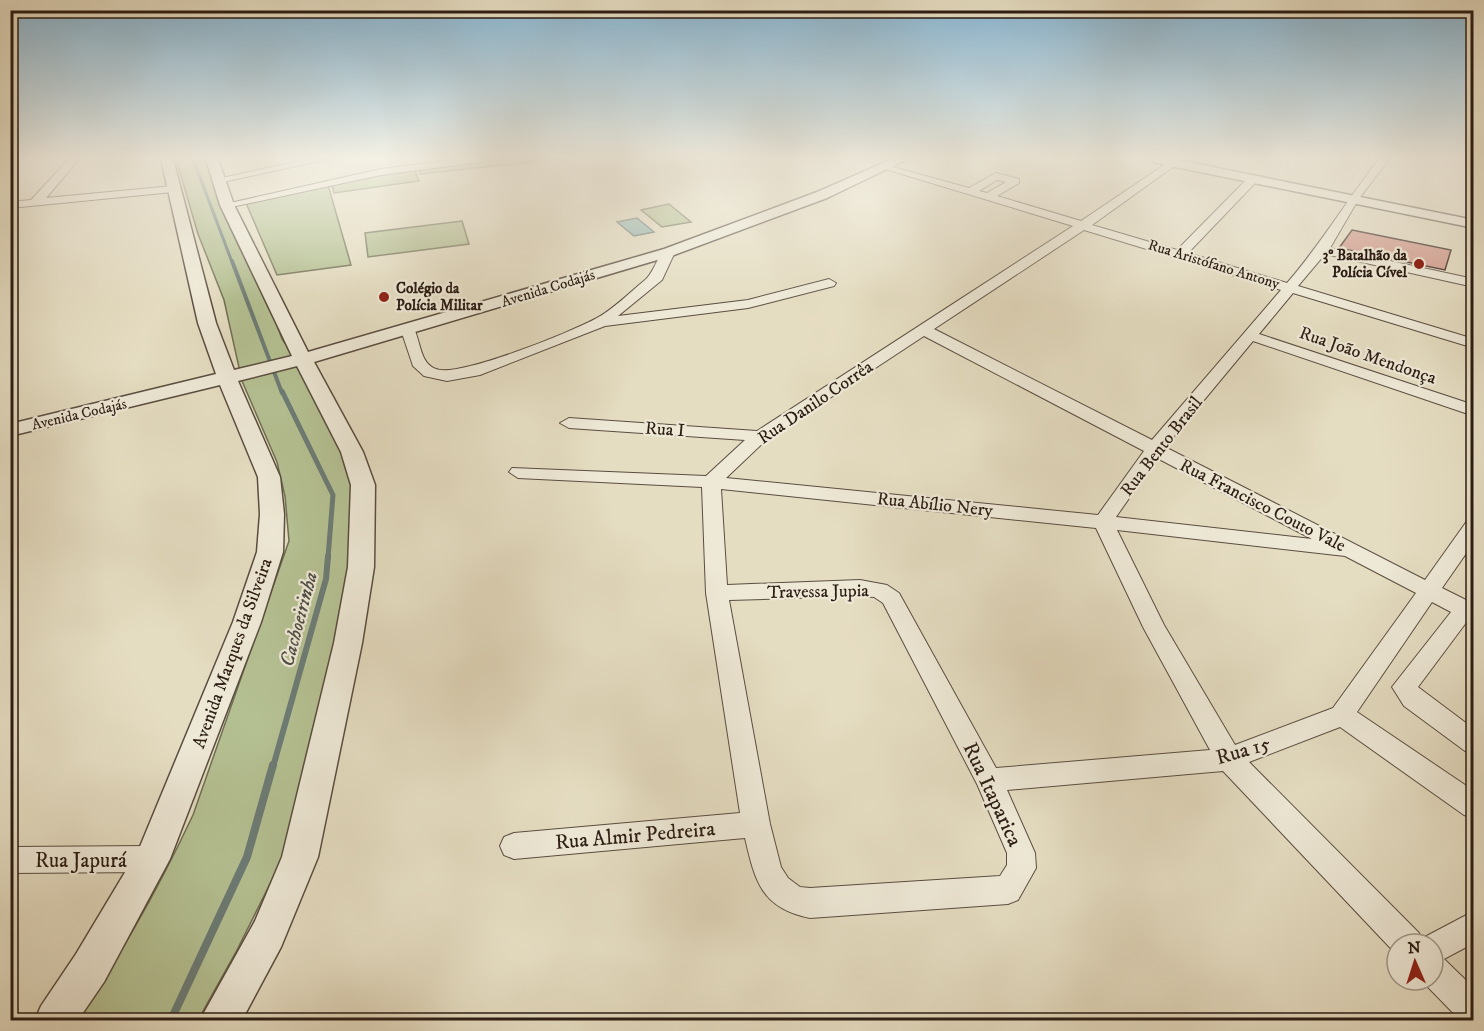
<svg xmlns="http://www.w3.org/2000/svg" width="1484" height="1031" font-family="'IM FELL DW Pica',serif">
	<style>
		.green { fill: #b5c193; stroke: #706f54; stroke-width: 1.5 }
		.water { fill: #97bbb8; stroke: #6c7c76; stroke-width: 1.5 }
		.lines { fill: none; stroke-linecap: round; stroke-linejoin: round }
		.stream-far4 { stroke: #6c7c76; stroke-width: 3 }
		.stream-far3 { stroke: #6c7c76; stroke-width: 4 }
		.stream-far2 { stroke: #6c7c76; stroke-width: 5 }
		.stream-far1 { stroke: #6c7c76; stroke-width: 6 }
		.stream { stroke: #6c7c76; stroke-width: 8 }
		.building { fill: #d3988a; stroke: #2c1d14; stroke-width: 1.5 }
		.minor-casing { stroke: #5a4d40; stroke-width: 2 }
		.tertiary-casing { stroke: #5a4d40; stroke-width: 3 }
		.minor { fill: #eee9d7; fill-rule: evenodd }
		.tertiary { fill: #eee9d7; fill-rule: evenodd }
		.poi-dot { fill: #8f2418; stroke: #eee9d7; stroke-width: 2 }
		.labels { text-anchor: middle; stroke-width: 4.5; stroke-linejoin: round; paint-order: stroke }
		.far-poi-label { font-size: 15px; font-weight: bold; fill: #2c1d14; stroke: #eee9d7; text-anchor: end }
		.far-street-label { font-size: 15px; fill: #2c1d14; stroke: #eee9d7 }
		.street-label { font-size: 18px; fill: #2c1d14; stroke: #eee9d7 }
		.water-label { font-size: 20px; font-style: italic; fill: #4c4c45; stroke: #eee9d7 }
		.near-street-label { font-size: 21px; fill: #2c1d14; stroke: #eee9d7 }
	</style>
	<rect width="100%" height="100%" fill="#e5ddc2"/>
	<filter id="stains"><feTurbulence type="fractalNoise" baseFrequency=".00333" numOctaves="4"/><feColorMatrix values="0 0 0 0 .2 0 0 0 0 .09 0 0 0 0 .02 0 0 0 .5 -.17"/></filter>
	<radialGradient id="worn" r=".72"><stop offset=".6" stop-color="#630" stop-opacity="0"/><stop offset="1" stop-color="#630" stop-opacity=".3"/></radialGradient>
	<g class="green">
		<path d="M176,159H211L252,255L282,339L301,367L358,484L349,582L284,856L237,950L198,1020H75C121,957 159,887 193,815L289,541L285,496L277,462L242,381L224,300L198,234Z"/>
		<path d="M498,159H560L420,174L419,169Z"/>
		<path d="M414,169L419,181L334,193L332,185Z"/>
		<path d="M328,185L351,265L277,275L246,203Z"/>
		<path d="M669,204L691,222L662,227L641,210Z"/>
		<path d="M462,221L469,244L368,257L365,233Z"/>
	</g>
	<path class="water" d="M637,218L654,232L634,236L617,222Z"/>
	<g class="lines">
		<path class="stream-far4" d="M193,159L232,262"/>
		<path class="stream-far3" d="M232,261L282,393"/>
		<path class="stream-far2" d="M282,391L333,495L328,558"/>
		<path class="stream-far1" d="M273,767L326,579L328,556"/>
		<path class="stream" d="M171,1020L247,857L273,765"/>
	</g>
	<path class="building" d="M1352,230L1451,250L1445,270L1339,248Z"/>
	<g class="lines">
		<g class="minor-casing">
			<g id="minor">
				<path d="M10,159H23L10,163Z"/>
				<path d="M69,159H79L46,198L173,186L178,189L173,192L10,208V202L31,200Z"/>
				<path d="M309,159H328L218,183L213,180Z"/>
				<path d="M459,159H486L481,162L381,175L227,208L221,205L381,169Z"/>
				<path d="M1173,159H1184L1092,225L1177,250L1249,177H1257V181L1188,253L1287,283C1321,244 1347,200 1379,159H1389L1358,200L1330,248L1474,279V287L1325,254L1298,286L1474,339V348L1293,293L1259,334L1474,405V416L1253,341L1165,447L1425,580L1467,521L1474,520V542L1442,588L1474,604V622L1468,620L1418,687L1474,729V754L1465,751L1404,706L1392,687L1451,612L1432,602L1357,712L1474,791V818L1464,815L1340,727L1249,762L1419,933L1421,939L1474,911V943L1444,959L1474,988V1020H1460L1422,981L1433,980V944H1397V955L1223,771L1007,790L1035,853L1036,868L1018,900L1008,904L810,918C761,908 755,881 745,838L514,859L504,855L500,846L504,837L514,833L740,813L706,593L702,487L518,478L509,472L512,468L706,476L745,440L569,428L560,423L569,418L757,431L1073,226L882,168V164L969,188L996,173L1019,179V183L997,196L1081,221ZM997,180L1006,182L987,193L979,191ZM1084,230L1281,290L1152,440L934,329ZM924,336L1144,451L1098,515L726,478L766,440ZM1157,458L1312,539L1116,517ZM721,489L1096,528L1143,627L1210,750L996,768L899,593L887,585L860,580L727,585ZM1117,530L1345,556L1416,593L1333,708L1235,745L1164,625ZM860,596L874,597L883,603L977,784L1007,853V865L1000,876L810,888L800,887L788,878L781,867L770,824L729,600Z"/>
				<path d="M669,248L675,252L662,280L618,316L748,300L829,279L836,283L834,286L748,308L605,326L480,375L447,381L424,376L413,366L401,330L403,327H413C421,340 419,363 436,369C458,378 571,332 595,319C613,310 630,292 645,280C655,272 658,251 669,248Z"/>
				<path d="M152,846L162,850L166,859L162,868L152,872L10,873V847Z"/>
			</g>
		</g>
		<g class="tertiary-casing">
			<g id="tertiary">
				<path d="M161,159H173L216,323L234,370L292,356L220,205L206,159H218L234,205L308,352L664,249L817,192L892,159H908L827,198L674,255L314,362L363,452L375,485L374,567L362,643L318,857L281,947L242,1020H200L255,921L282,857L334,643L348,567L351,485L341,452L297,366L238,381L280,477L284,514L283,552L261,622L170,859L104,982L78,1020H35L41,1006L76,954L139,849L233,622L257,552L260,514L258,477L220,385L10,436V424L216,374L198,323Z"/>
				<path d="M1150,159H1173L1474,220V228L1156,163Z"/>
			</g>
		</g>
		<use href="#minor" class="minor"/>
		<use href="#tertiary" class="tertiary"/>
	</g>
	<linearGradient id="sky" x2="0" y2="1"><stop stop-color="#87b7d5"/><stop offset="0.52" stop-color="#f3f0e4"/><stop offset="1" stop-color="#f3f0e4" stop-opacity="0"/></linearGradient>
	<rect width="1484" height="303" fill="url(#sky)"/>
	<g class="poi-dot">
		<circle cx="1419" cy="264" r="6"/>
		<circle cx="384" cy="297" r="6"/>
	</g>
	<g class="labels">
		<g class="far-poi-label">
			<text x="1407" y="260">3º Batalhão da<tspan x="1407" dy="17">Polícia Cível</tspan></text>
			<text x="396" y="293" text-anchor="start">Colégio da<tspan x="396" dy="17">Polícia Militar</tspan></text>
		</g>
		<g class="far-street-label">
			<text transform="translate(1214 264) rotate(17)" y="5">Rua Aristófano Antony</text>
			<text transform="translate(548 288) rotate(-17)" y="5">Avenida Codajás</text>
			<text transform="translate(79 414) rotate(-13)" y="5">Avenida Codajás</text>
		</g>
		<g class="street-label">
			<text transform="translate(1368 355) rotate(19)" y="6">Rua João Mendonça</text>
			<text transform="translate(815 402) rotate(-34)" y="6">Rua Danilo Corrêa</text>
			<text transform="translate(665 429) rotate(4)" y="6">Rua I</text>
			<text transform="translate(1161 446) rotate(-52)" y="6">Rua Bento Brasil</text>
			<text transform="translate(935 504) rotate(6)" y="6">Rua Abílio Nery</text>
			<text transform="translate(1263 505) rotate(27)" y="6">Rua Francisco Couto Vale</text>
			<text transform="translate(818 591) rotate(-1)" y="6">Travessa Jupia</text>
			<text transform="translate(232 653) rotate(-70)" y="6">Avenida Marques da Silveira</text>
		</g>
		<g class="water-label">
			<text transform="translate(298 619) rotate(-75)" y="7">Cachoeirinha</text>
		</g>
		<g class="near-street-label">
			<text transform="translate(1243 750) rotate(-16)" y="7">Rua 15</text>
			<text transform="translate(993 794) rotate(65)" y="7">Rua Itaparica</text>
			<text transform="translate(635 835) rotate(-5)" y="7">Rua Almir Pedreira</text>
			<text x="81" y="867">Rua Japurá</text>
		</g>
	</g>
	<rect width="1484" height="1031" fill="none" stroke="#e5ddc2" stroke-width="36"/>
	<rect x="12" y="12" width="1460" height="1007" fill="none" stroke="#2c1d14" stroke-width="3"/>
	<rect x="18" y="18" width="1448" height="995" fill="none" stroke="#2c1d14" stroke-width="1.5"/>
	<g transform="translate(1415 962) rotate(357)"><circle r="28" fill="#eee9d7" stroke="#a09789" stroke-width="1.5"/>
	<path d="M0-4.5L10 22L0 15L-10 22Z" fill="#8f2418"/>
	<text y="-9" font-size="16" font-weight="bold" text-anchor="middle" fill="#2c1d14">N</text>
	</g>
	<rect width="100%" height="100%" filter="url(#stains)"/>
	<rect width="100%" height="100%" fill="url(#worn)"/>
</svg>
